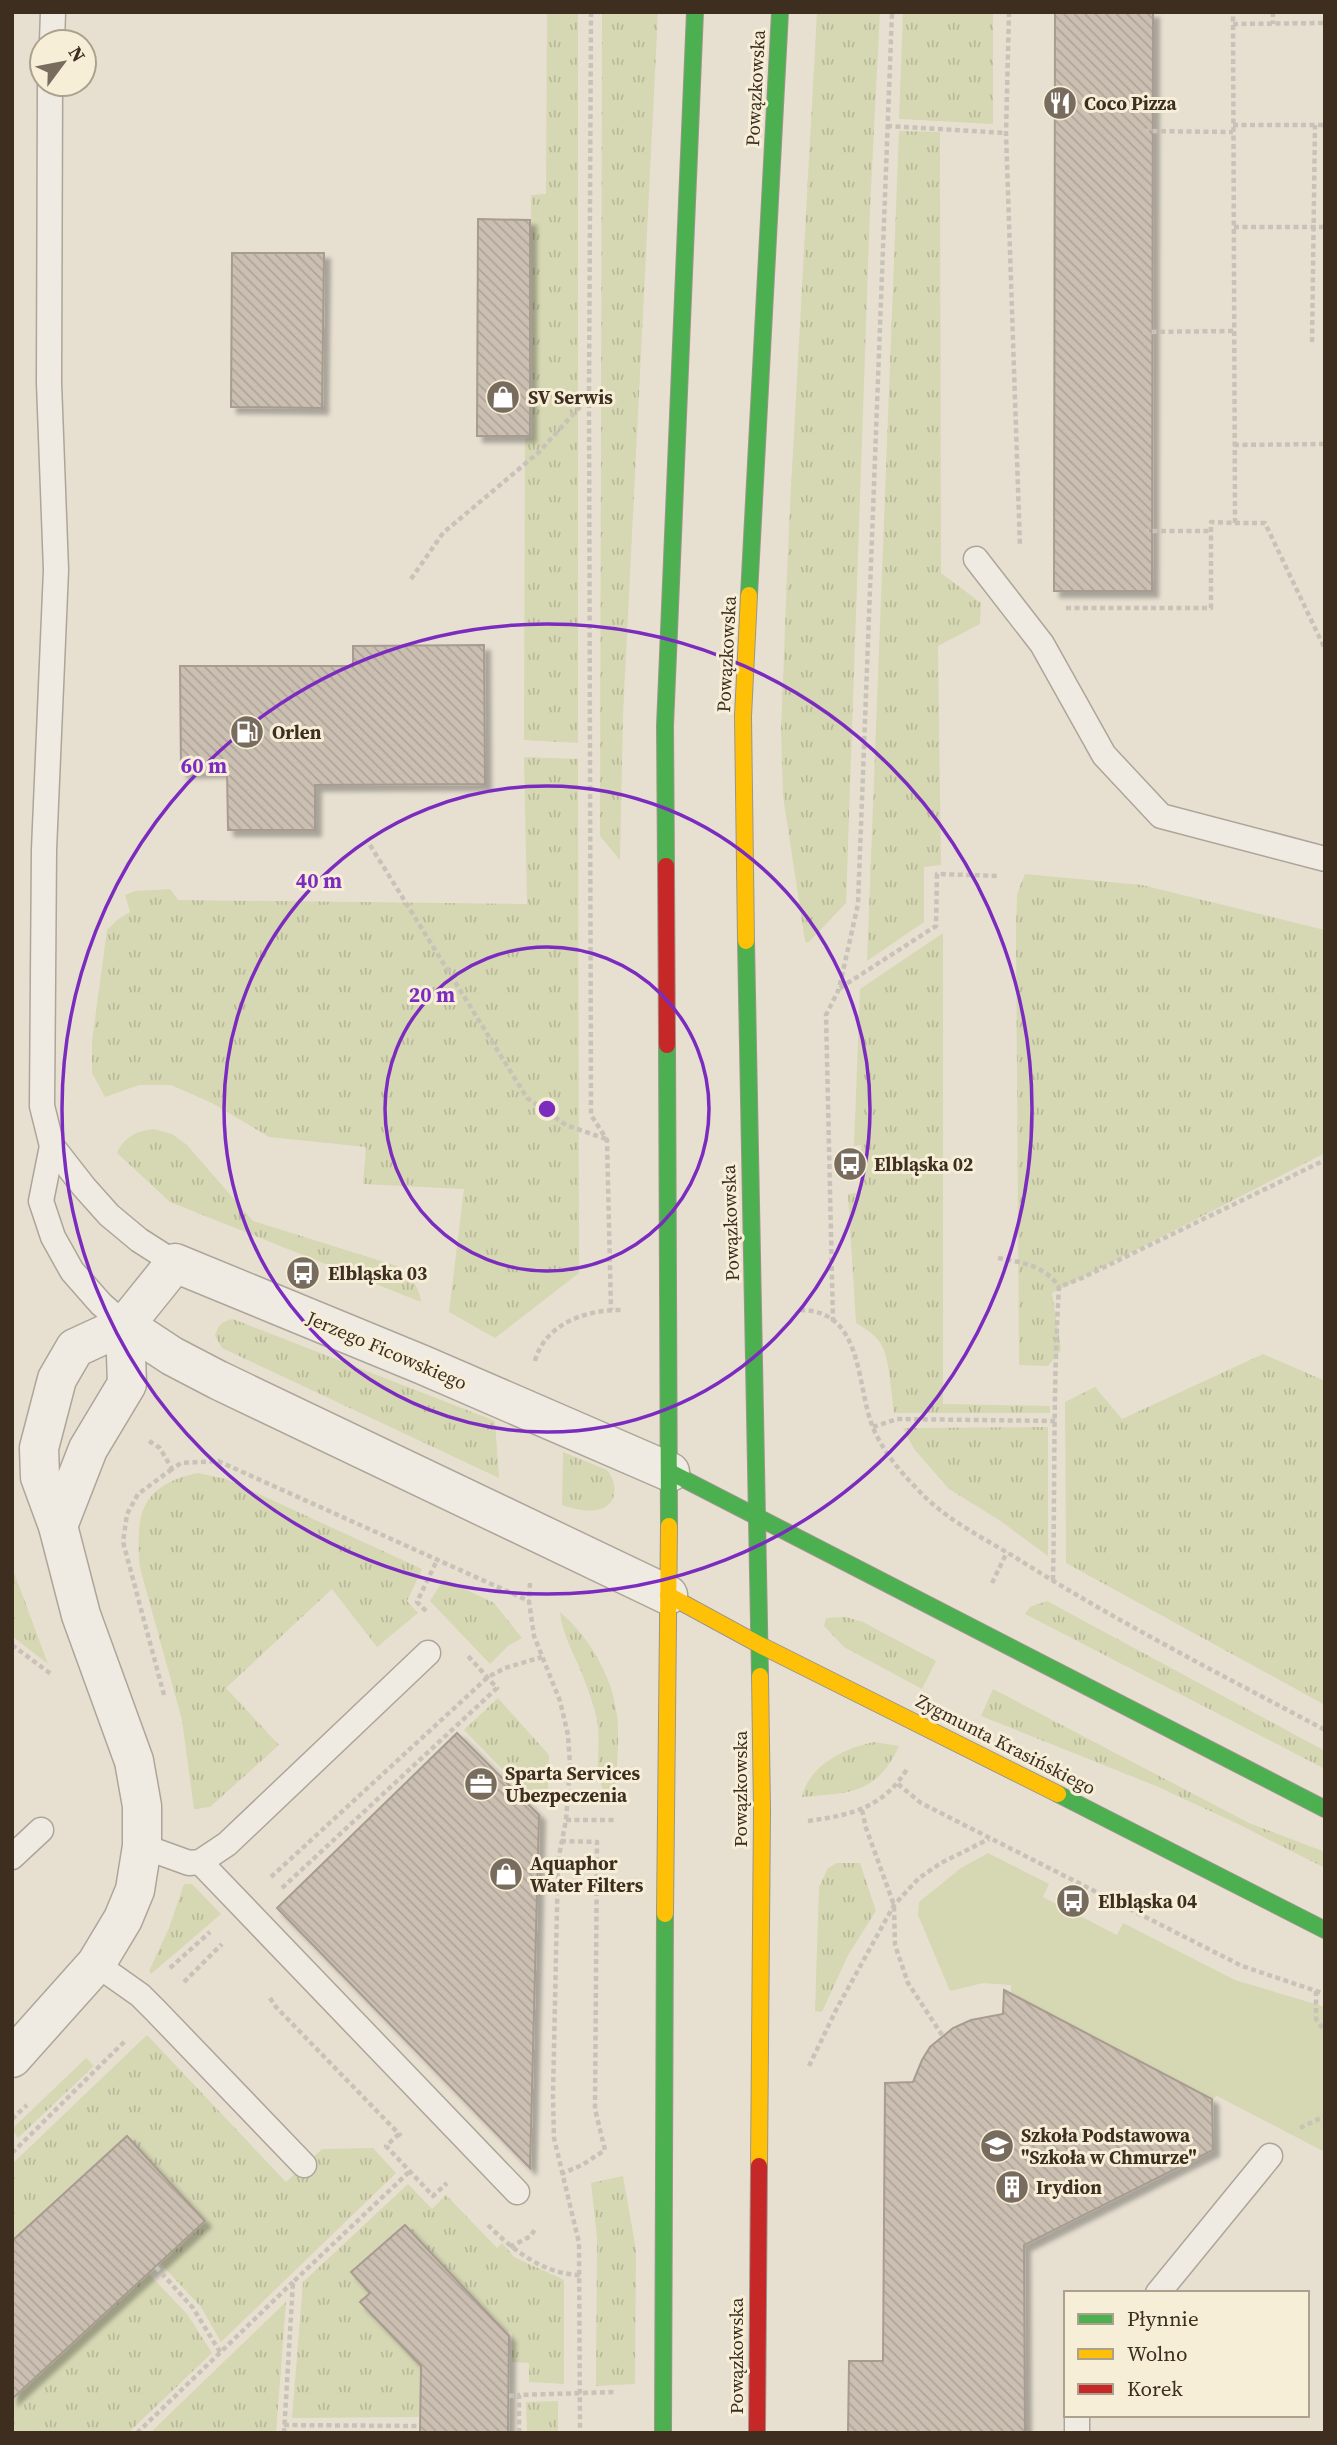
<svg xmlns="http://www.w3.org/2000/svg" width="1337" height="2445" font-family="'Source Serif 4',serif">
	<style>
		.grass { fill: url(#grass-tufts) }
		.green { fill: #d6d7b3 }
		.building { fill: url(#building-back-hatch); stroke: #a89c90; stroke-width: 2; filter: url(#shadow) }
		.lines { fill: none; stroke-linecap: round; stroke-linejoin: round }
		.lane-casing { stroke: #ada599; stroke-width: 27 }
		.street-casing { stroke: #ada599; stroke-width: 41 }
		.fast-casing { stroke: #9c958a; stroke-width: 18 }
		.slow-casing { stroke: #9c958a; stroke-width: 18 }
		.jam-casing { stroke: #9c958a; stroke-width: 18 }
		.path { stroke: #c8c2b9; stroke-width: 4.5; stroke-dasharray: 5 3.5; stroke-linecap: butt }
		.lane { stroke: #efebe3; stroke-width: 24 }
		.street { stroke: #efebe3; stroke-width: 38 }
		.fast { stroke: #4caf50; stroke-width: 16 }
		.slow { stroke: #ffc107; stroke-width: 16 }
		.jam { stroke: #c62828; stroke-width: 16 }
		.ring { fill: none; stroke: #7b2cbf; stroke-width: 3.5 }
		.labels { text-anchor: middle; stroke-width: 6; stroke-linejoin: round; paint-order: stroke }
		.street-label { font-size: 19px; fill: #3d2e20; stroke: #f7eed8 }
		.poi-label { font-size: 19px; font-weight: bold; fill: #3d2e20; stroke: #f7eed8; text-anchor: start }
		.centre { fill: #7b2cbf; stroke: #f7eed8; stroke-width: 3.5 }
		.ring-label { font-size: 21px; text-anchor: middle; font-weight: bold; fill: #7b2cbf; stroke: #f7eed8; stroke-width: 6; stroke-linejoin: round; paint-order: stroke }
	</style>
	<defs>
		<pattern id="grass-tufts" width="24" height="20" patternUnits="userSpaceOnUse" patternTransform="scale(1.75)"><rect width="24" height="20" fill="#d6d7b3"/><path d="M3 7l-1-3M5 7V3M7 7l1-3M15 17l-1-3M17 17v-4M19 17l1-3" fill="none" stroke="#b9b99a"/></pattern>
		<pattern id="building-back-hatch" width="6" height="6" patternUnits="userSpaceOnUse" patternTransform="scale(1.75)"><rect width="6" height="6" fill="#cbbfb2"/><path d="M-1 5l2 2M0 0l6 6M5-1l2 2" fill="none" stroke="#afa499"/></pattern>
		<filter id="shadow"><feDropShadow dx="6" dy="6" stdDeviation="2" flood-color="#0004"/></filter>
	</defs>
	<rect width="100%" height="100%" fill="#e7e0d1"/>
	<g class="grass">
		<path d="M547,12H578V743L524,740L525,438L532,437L531,195L546,194Z"/>
		<path d="M602,12H658L623,715L620,860L600,836Z"/>
		<path d="M817,12H880L870,208L846,903L808,943L805,941L783,796L781,731L789,525Z"/>
		<path d="M903,12H993V124L899,119Z"/>
		<path d="M899,131L940,132L941,573L981,603L980,624L938,646L941,865L924,867V922L867,961Z"/>
		<path d="M524,757L578,759L579,1273L495,1338L449,1312L464,1189L363,1184L366,1147L269,1137L212,1103L171,1085H139L105,1097L92,1073V1041L107,930L117,920L130,912L125,895L135,891L170,889L178,900L527,904Z"/>
		<path d="M1025,874L1142,885L1325,930V1153L1052,1293L1061,1350L1048,1366L1019,1365L1016,928L1017,894Z"/>
		<path d="M943,933V1404L1050,1406V1413H894C891,1393 890,1356 879,1341C873,1333 864,1328 856,1323L848,1194L862,1192L861,1145L854,1146L860,989Z"/>
		<path d="M154,1129L172,1134L187,1145L253,1221L397,1266C409,1276 420,1286 421,1302L170,1202L117,1153C124,1137 136,1131 154,1129Z"/>
		<path d="M233,1319L495,1421L499,1478L222,1348L215,1336C218,1325 222,1321 233,1319Z"/>
		<path d="M1263,1354L1325,1381V1705L1066,1563L1065,1402L1095,1387L1122,1419Z"/>
		<path d="M1048,1427V1556L999,1520L949,1489L914,1449L903,1428Z"/>
		<path d="M563,1452L607,1470C618,1483 619,1507 596,1510C585,1512 572,1508 562,1505Z"/>
		<path d="M198,1473L226,1479L422,1569L407,1601L418,1613L377,1647L332,1589L226,1688L279,1745L210,1807L194,1809L182,1720L140,1568C135,1515 140,1485 198,1473Z"/>
		<path d="M12,1567L48,1664L12,1636Z"/>
		<path d="M444,1579L494,1603L522,1638L508,1646L490,1664L430,1601Z"/>
		<path d="M1047,1601L1325,1751V1769L1025,1614L1030,1607Z"/>
		<path d="M560,1612C590,1638 612,1676 617,1715C620,1741 616,1770 615,1797L606,1795C592,1774 602,1745 597,1720C594,1706 589,1692 584,1679C576,1656 562,1636 560,1612Z"/>
		<path d="M846,1617L863,1622L936,1661L922,1689L844,1647L824,1626L826,1618Z"/>
		<path d="M993,1689L1249,1823L1325,1852V1868L1236,1823L1156,1786L981,1716Z"/>
		<path d="M498,1698L549,1755L548,1792L536,1804L464,1730Z"/>
		<path d="M874,1742L899,1746C877,1794 850,1793 802,1797C809,1765 845,1748 874,1742Z"/>
		<path d="M837,1863H860L876,1911L848,1955L822,2012L815,2011L819,1887L828,1868Z"/>
		<path d="M184,1884H192L221,1914L151,1974L149,1971L169,1928Z"/>
		<path d="M147,2035L286,2182L322,2149L373,2148L396,2173L221,2342L201,2307L160,2263L205,2220L127,2136L12,2241V2164Z"/>
		<path d="M86,2058L94,2066L18,2138L12,2129Z"/>
		<path d="M623,2176L636,2250L635,2384L596,2386L597,2238L591,2183Z"/>
		<path d="M408,2184L432,2209L446,2195L497,2248L502,2243L514,2257L564,2280V2384L529,2382V2363L512,2362V2333L509,2331V2336L405,2225L351,2272L370,2293L360,2302L421,2366L420,2417L292,2418L303,2282Z"/>
		<path d="M148,2273L187,2314L212,2353L128,2433H12V2399Z"/>
		<path d="M286,2302L276,2433H155L153,2430Z"/>
		<path d="M558,2401V2433H527L526,2402Z"/>
	</g>
	<path class="green" d="M988,1853L1049,1884L1043,1897L1117,1935L1123,1923L1235,1980L1325,2007V2152L1217,2096L1212,2099L1011,1993V1985L983,1983L950,1991L918,1915L919,1902L961,1868Z"/>
	<g class="building">
		<path d="M1055,12H1153L1152,591H1054Z"/>
		<path d="M478,219L530,220V436H477Z"/>
		<path d="M232,253H324L322,408L231,407Z"/>
		<path d="M484,645L485,784L315,785V830H228L227,771L181,772L180,666H353V646Z"/>
		<path d="M457,1733L539,1815L530,2168L277,1908Z"/>
		<path d="M1004,1990L1212,2099L1213,2150L1024,2245L1025,2433H848L849,2361H883L885,2083L913,2082L922,2060L930,2047L953,2028L971,2020L1003,2014Z"/>
		<path d="M127,2136L205,2221L12,2399V2241Z"/>
		<path d="M405,2225L509,2336L508,2433H420L421,2366L360,2302L370,2293L351,2272Z"/>
	</g>
	<g class="lines">
		<g class="lane-casing">
			<g id="lane">
				<path d="M52,42L53,12"/>
				<path d="M50,84L49,383L56,570L44,850L42,1106L52,1146L84,1187L109,1215L139,1240L175,1263"/>
				<path d="M976,559L1042,644L1104,755L1161,816L1325,859"/>
				<path d="M52,1146L41,1201L53,1237L72,1271L101,1304L125,1325"/>
				<path d="M142,1846L189,1863L200,1862L227,1844L428,1653"/>
				<path d="M12,1857L41,1830"/>
				<path d="M200,1862L517,2192"/>
				<path d="M96,1964L140,1995L156,2011L304,2165"/>
				<path d="M1158,2293L1270,2156"/>
				<path d="M1077,2415V2433"/>
			</g>
		</g>
		<g class="street-casing">
			<g id="street">
				<path d="M125,1325L172,1356L218,1380L668,1595"/>
				<path d="M58,1526L88,1449L127,1384L125,1325"/>
				<path d="M12,2058L96,1964L123,1919L135,1890L142,1846V1806L134,1761L81,1615L58,1526L40,1477L39,1448L57,1379L75,1348L125,1325L175,1263L423,1365L670,1472"/>
			</g>
		</g>
		<g class="fast-casing">
			<g id="fast">
				<path d="M749,595L780,12"/>
				<path d="M666,866L665,726L695,12"/>
				<path d="M746,941L760,1676"/>
				<path d="M667,1045L669,1526"/>
				<path d="M670,1472L1325,1809"/>
				<path d="M1058,1794L1325,1930"/>
				<path d="M663,2433L665,1914"/>
			</g>
		</g>
		<g class="slow-casing">
			<g id="slow">
				<path d="M746,941L743,716L749,595"/>
				<path d="M668,1595L760,1645L1058,1794"/>
				<path d="M665,1914L669,1526"/>
				<path d="M759,2166L762,1810L760,1676"/>
			</g>
		</g>
		<g class="jam-casing">
			<g id="jam">
				<path d="M666,866L667,1045"/>
				<path d="M757,2433L759,2166"/>
			</g>
		</g>
		<g class="path">
			<path d="M591,12L589,398L591,1115L607,1140L611,1310"/>
			<path d="M1009,12L1006,133L1020,547"/>
			<path d="M1273,12V24"/>
			<path d="M1233,24L1325,23"/>
			<path d="M1233,125H1325"/>
			<path d="M887,126L1006,133"/>
			<path d="M1144,131L1233,132"/>
			<path d="M1234,227H1325"/>
			<path d="M1143,332L1233,331"/>
			<path d="M1312,342L1315,125"/>
			<path d="M1234,445L1325,444"/>
			<path d="M1235,523H1265L1325,649"/>
			<path d="M1144,531H1211"/>
			<path d="M411,579L443,533L538,453L588,398"/>
			<path d="M1066,608H1211V522L1235,523L1233,12"/>
			<path d="M370,845L527,1098L566,1125L606,1139"/>
			<path d="M840,988L936,926L937,874L1000,876"/>
			<path d="M998,1258C1021,1262 1046,1266 1059,1287"/>
			<path d="M800,1310C863,1310 856,1383 872,1425C882,1452 905,1477 925,1497C952,1523 987,1540 1018,1559C1117,1622 1222,1675 1325,1730"/>
			<path d="M833,1322L826,1015L839,989L858,904L892,12"/>
			<path d="M535,1361C545,1323 588,1309 623,1310"/>
			<path d="M873,1427L897,1419L1056,1421"/>
			<path d="M149,1441L160,1448L172,1469L181,1463L218,1461L529,1601"/>
			<path d="M1053,1580C1055,1482 1053,1385 1059,1287L1082,1278L1325,1160"/>
			<path d="M530,1583L529,1601L534,1636L560,1701L568,1735L570,1765L566,1820L558,1861L553,2096L554,2138L579,2243L580,2433"/>
			<path d="M992,1583L1007,1552"/>
			<path d="M426,1611L417,1602L437,1560"/>
			<path d="M12,1645L51,1674"/>
			<path d="M164,1695L123,1542L127,1514L138,1494L172,1469"/>
			<path d="M898,1784L921,1803L1242,1966L1325,1994"/>
			<path d="M862,1810L866,1828L894,1905L895,1945L908,1983L942,2035"/>
			<path d="M566,1820H617"/>
			<path d="M808,1821C851,1815 883,1808 907,1769"/>
			<path d="M561,1841L597,1842L595,2109L605,2150L582,2165L561,2174"/>
			<path d="M271,1877L488,1677L505,1668L542,1657"/>
			<path d="M282,1888L497,1688L468,1656"/>
			<path d="M170,1968L210,1932"/>
			<path d="M184,1982L222,1944"/>
			<path d="M1316,1991V2019L1325,2032"/>
			<path d="M270,1998L276,2007L401,2136"/>
			<path d="M809,2066L836,2010L894,1905L919,1878L941,1863L989,1839"/>
			<path d="M12,2119L27,2105"/>
			<path d="M1300,2128L1325,2116"/>
			<path d="M399,2134L386,2146L433,2196L447,2183"/>
			<path d="M12,2153L126,2040"/>
			<path d="M488,2225C513,2250 543,2274 580,2275"/>
			<path d="M510,2247L531,2236L535,2229"/>
			<path d="M156,2267L193,2308L220,2352"/>
			<path d="M509,2396L519,2395"/>
			<path d="M284,2425L420,2426"/>
			<path d="M137,2433L293,2282"/>
			<path d="M284,2433L293,2282L410,2171"/>
			<path d="M519,2433V2395L616,2392"/>
		</g>
		<use href="#lane" class="lane"/>
		<use href="#street" class="street"/>
		<use href="#fast" class="fast"/>
		<use href="#slow" class="slow"/>
		<use href="#jam" class="jam"/>
	</g>
	<g class="ring">
		<circle cx="547" cy="1109" r="162"/>
		<circle cx="547" cy="1109" r="323"/>
		<circle cx="547" cy="1109" r="485"/>
	</g>
	<defs>
		<g id="restaurant-disc" transform="scale(1.75)"><circle r="9.5" fill="#786c5e" stroke="#f7eed8"/><path d="M-5-6h1v4h1v-4h1v4h1v-4h1v5L-1.5 .5V6h-2V.5L-5-1ZM5-6V6H3V1.5H1.5Q1.5-4 5-6Z" fill="#fff"/></g>
		<g id="shop-disc" transform="scale(1.75)"><circle r="9.5" fill="#786c5e" stroke="#f7eed8"/><path d="M-5-2.5h2.3a2.7 3.5 0 0 1 5.4 0H5L5.5 6h-11ZM-1.5-2.5h3a1.5 2.3 0 0 0-3 0Z" fill="#fff"/></g>
		<g id="fuel-disc" transform="scale(1.75)"><circle r="9.5" fill="#786c5e" stroke="#f7eed8"/><path d="M-5.5-6h7V0h2V4h1.3V-2.5L3-4.5l.8-.8L6-3V5H2.5V1h-1V6h-7ZM-4.2-4.7v3.2H.2V-4.7Z" fill="#fff"/></g>
		<g id="bus-disc" transform="scale(1.75)"><circle r="9.5" fill="#786c5e" stroke="#f7eed8"/><path d="M-5-6H5V4H4V6H2V4H-2V6H-4V4H-5ZM-3.5-4V0h7V-4ZM-3.5 1.2v1.5H-2V1.2ZM2 1.2v1.5H3.5V1.2Z" fill="#fff"/></g>
		<g id="office-disc" transform="scale(1.75)"><circle r="9.5" fill="#786c5e" stroke="#f7eed8"/><path d="M-6-3h4V-5.5h4V-3h4V5H-6ZM-1-4.5V-3h2v-1.5ZM-6 0V1H6V0Z" fill="#fff"/></g>
		<g id="school-disc" transform="scale(1.75)"><circle r="9.5" fill="#786c5e" stroke="#f7eed8"/><path d="M0-5L7-2L0 1L-7-2ZM-4 1L0 2.5L4 1V4Q0 6-4 4Z" fill="#fff"/></g>
		<g id="building-disc" transform="scale(1.75)"><circle r="9.5" fill="#786c5e" stroke="#f7eed8"/><path d="M-4-6H4V6H1V3H-1V6H-4ZM-2.5-4.3h1.7v1.8h-1.7ZM.8-4.3h1.7v1.8H.8ZM-2.5-1h1.7V.8h-1.7ZM.8-1h1.7V.8H.8Z" fill="#fff"/></g>
	</defs>
	<g fill-rule="evenodd">
		<use href="#restaurant-disc" x="1060" y="103"/>
		<use href="#shop-disc" x="503" y="397"/>
		<use href="#fuel-disc" x="247" y="732"/>
		<use href="#bus-disc" x="850" y="1164"/>
		<use href="#bus-disc" x="303" y="1273"/>
		<use href="#office-disc" x="481" y="1784"/>
		<use href="#shop-disc" x="506" y="1874"/>
		<use href="#bus-disc" x="1073" y="1901"/>
		<use href="#school-disc" x="997" y="2146"/>
		<use href="#building-disc" x="1012" y="2187"/>
	</g>
	<g class="labels">
		<g class="street-label">
			<text transform="translate(755 88) rotate(-87)" y="7">Powązkowska</text>
			<text transform="translate(726 654) rotate(-87)" y="7">Powązkowska</text>
			<text transform="translate(730 1223) rotate(-92)" y="7">Powązkowska</text>
			<text transform="translate(387 1350) rotate(23)" y="7">Jerzego Ficowskiego</text>
			<text transform="translate(1006 1744) rotate(27)" y="7">Zygmunta Krasińskiego</text>
			<text transform="translate(740 1789) rotate(-90)" y="7">Powązkowska</text>
			<text transform="translate(736 2356) rotate(-90)" y="7">Powązkowska</text>
		</g>
		<g class="poi-label">
			<text x="1084" y="110">Coco Pizza</text>
			<text x="528" y="404">SV Serwis</text>
			<text x="272" y="739">Orlen</text>
			<text x="874" y="1171">Elbląska 02</text>
			<text x="328" y="1280">Elbląska 03</text>
			<text x="505" y="1780">Sparta Services<tspan x="505" dy="22">Ubezpeczenia</tspan></text>
			<text x="530" y="1870">Aquaphor<tspan x="530" dy="22">Water Filters</tspan></text>
			<text x="1098" y="1908">Elbląska 04</text>
			<text x="1021" y="2142">Szkoła Podstawowa<tspan x="1021" dy="22">"Szkoła w Chmurze"</tspan></text>
			<text x="1036" y="2194">Irydion</text>
		</g>
	</g>
	<circle cx="547" cy="1109" r="10" class="centre"/>
	<g class="ring-label">
		<text x="204" y="773">60 m</text>
		<text x="319" y="888">40 m</text>
		<text x="432" y="1002">20 m</text>
	</g>
	<rect width="1337" height="2445" fill="none" stroke="#3d2e20" stroke-width="28"/>
	<rect x="1064" y="2291" width="245" height="126" fill="#f7eed8" stroke="#ada18e" stroke-width="2"/>
	<rect x="1078" y="2314" width="35" height="10" fill="#4caf50" stroke="#ada18e" stroke-width="2"/>
	<text x="1127" y="2326" font-size="21" fill="#3d2e20">Płynnie</text>
	<rect x="1078" y="2349" width="35" height="10" fill="#ffc107" stroke="#ada18e" stroke-width="2"/>
	<text x="1127" y="2361" font-size="21" fill="#3d2e20">Wolno</text>
	<rect x="1078" y="2384" width="35" height="10" fill="#c62828" stroke="#ada18e" stroke-width="2"/>
	<text x="1127" y="2396" font-size="21" fill="#3d2e20">Korek</text>
	<g transform="translate(63 63) rotate(58)"><circle r="33" fill="#f7eed8" stroke="#ada18e" stroke-width="2"/>
	<path d="M0-5L12 26L0 18L-12 26Z" fill="#786c5e"/>
	<text y="-10" font-size="19" font-weight="bold" text-anchor="middle" fill="#3d2e20">N</text>
	</g>
</svg>
